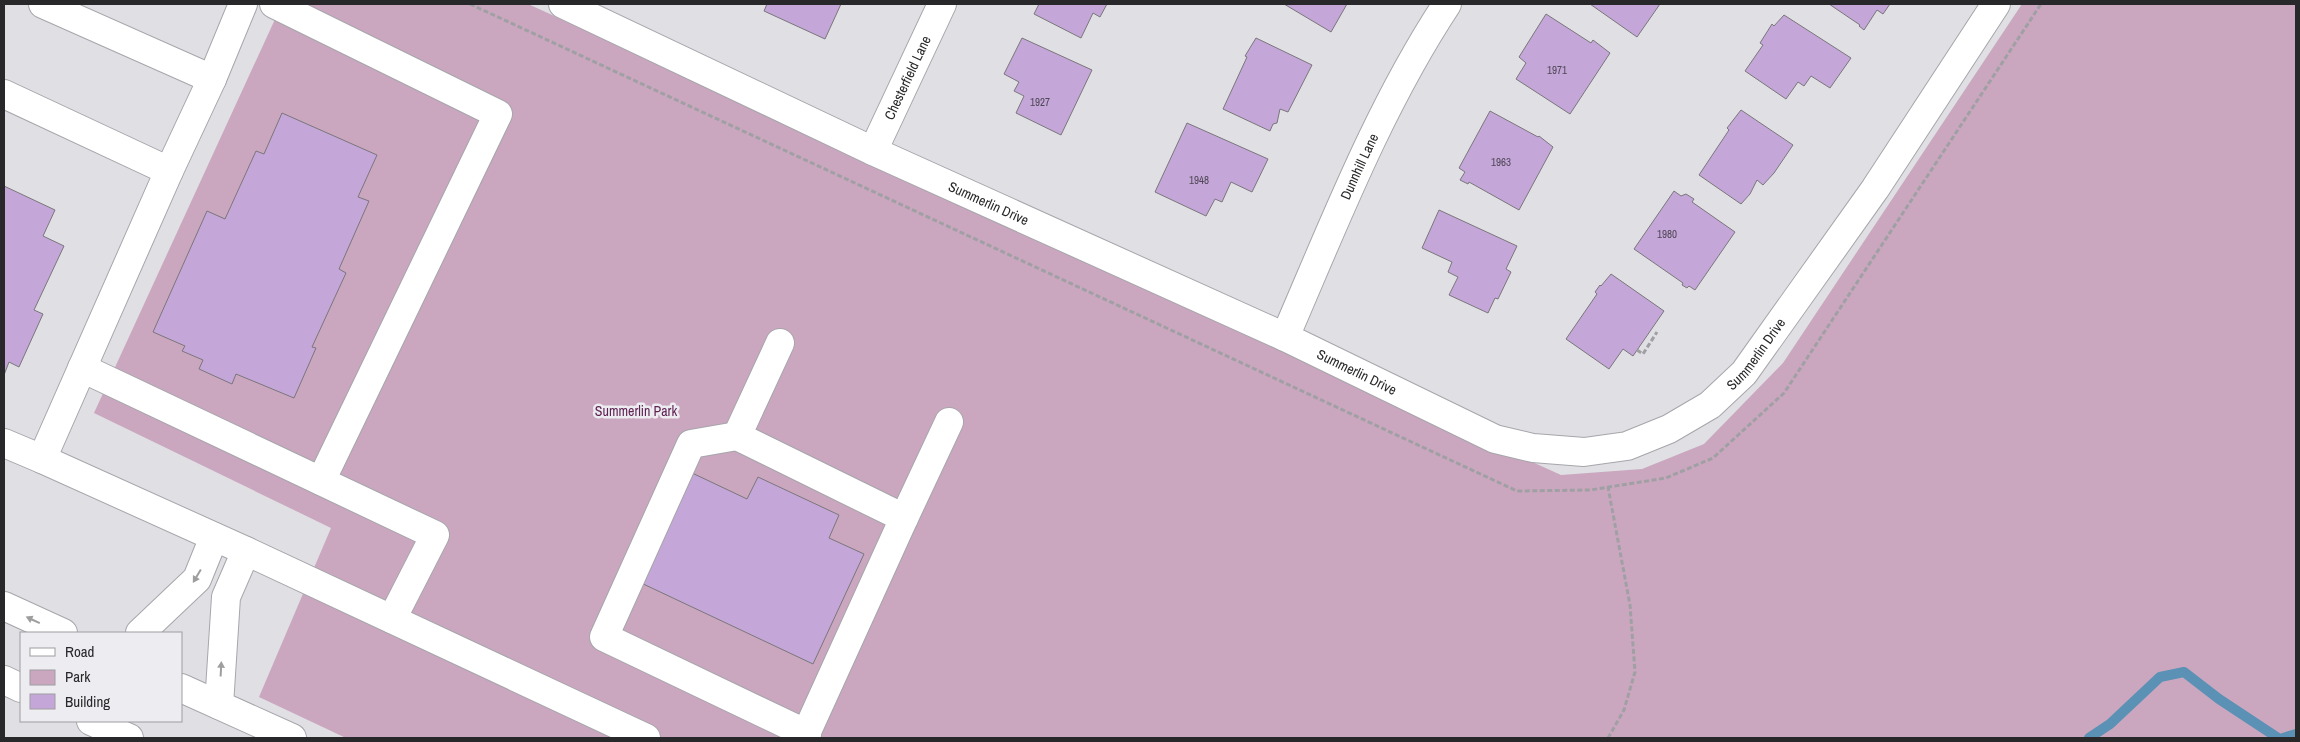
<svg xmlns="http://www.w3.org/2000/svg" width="2300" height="742" font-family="'Archivo Narrow',sans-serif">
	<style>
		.green { fill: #caa7bf }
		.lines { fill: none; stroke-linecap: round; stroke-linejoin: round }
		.stream { stroke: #5a91b4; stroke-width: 10 }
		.building { fill: #c5a6d8; stroke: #79777b }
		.minor-casing { stroke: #a6a6ab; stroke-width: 30 }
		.major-casing { stroke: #a6a6ab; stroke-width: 30 }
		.path { stroke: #a0a0a4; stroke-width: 3; stroke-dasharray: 5 2.5; stroke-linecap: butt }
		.minor { stroke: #fff; stroke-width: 28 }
		.major { stroke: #fff; stroke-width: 28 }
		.oneway { fill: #9e9e9f }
		.labels { text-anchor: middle; stroke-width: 5; stroke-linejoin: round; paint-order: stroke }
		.number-label { font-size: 11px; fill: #4f4856 }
		.street-label { font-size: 14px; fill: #28282a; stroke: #ececf1 }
		.park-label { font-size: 14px; fill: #602252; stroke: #ececf1 }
	</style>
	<rect width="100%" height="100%" fill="#dfdfe4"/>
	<path class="green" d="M282,4H528L1561,475L1642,469L1704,444L1783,363L2022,4H2296V738H346L259,697L331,528L94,413Z"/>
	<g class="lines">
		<g class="stream">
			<path d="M2089,738L2110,724L2160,677L2184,672L2219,699L2278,738"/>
			<path d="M2283,738L2296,734"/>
		</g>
	</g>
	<g class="building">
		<path d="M767,4H841L825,39L764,11Z"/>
		<path d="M1039,4H1107L1100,17L1093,13L1081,38L1034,14Z"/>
		<path d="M1284,4H1347L1331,32Z"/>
		<path d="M1590,4H1660L1637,37Z"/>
		<path d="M1829,4H1890L1883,14L1877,10L1864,30L1859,26L1860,25Z"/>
		<path d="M1546,14L1591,43L1593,40L1610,53L1570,114L1516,79L1526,63L1519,57Z"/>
		<path d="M1784,15L1851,58L1830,88L1811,76L1804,86L1798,82L1786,99L1745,71L1763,45L1760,43L1772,24L1774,26Z"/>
		<path d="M1022,38L1092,70L1061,135L1016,113L1024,96L1014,91L1019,82L1004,74Z"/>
		<path d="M1256,38L1312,65L1288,112L1280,109L1277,123L1273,124L1270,131L1223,109L1247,57L1245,56Z"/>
		<path d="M1741,110L1793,145L1774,173L1763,185L1757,180L1750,194L1741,204L1699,175L1729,130L1727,128Z"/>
		<path d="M1490,111L1538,137L1539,136L1553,147L1519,210L1469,182L1468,184L1460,180L1465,172L1459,168Z"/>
		<path d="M282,113L377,155L358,197L369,201L339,269L346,273L312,347L316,348L294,398L236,374L232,384L199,369L203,360L182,351L185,346L153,332L207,211L225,219L256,151L264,154Z"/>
		<path d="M1187,123L1268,159L1252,192L1231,182L1222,202L1215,199L1206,216L1155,192Z"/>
		<path d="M4,186L55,210L43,236L64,246L34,310L43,314L19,367L9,362L4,375Z"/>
		<path d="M1674,191L1681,196L1686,194L1694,199L1692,202L1735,232L1695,290L1689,286L1687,288L1682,285L1683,283L1634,249Z"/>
		<path d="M1439,210L1517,246L1506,269L1511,272L1498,299L1495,298L1488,313L1449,295L1458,277L1448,272L1452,262L1422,248Z"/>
		<path d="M1611,274L1664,311L1633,356L1623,349L1609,369L1566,339L1597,294L1595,292L1600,285L1601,286Z"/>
		<path d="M690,472L747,499L758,477L839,515L829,538L864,554L813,664L639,582Z"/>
	</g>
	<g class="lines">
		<g class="minor-casing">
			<g id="minor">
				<path d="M43,4L212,79"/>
				<path d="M274,4L498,114L321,481"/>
				<path id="s1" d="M563,4L873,151L1285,337L1495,439L1533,448L1584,452L1627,446L1669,429L1710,405L1744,373L1875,189L1996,4"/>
				<path d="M4,94L169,171L42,459L246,551L646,738"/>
				<path id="s2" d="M873,151L942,4"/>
				<path d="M169,171L212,79L243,4"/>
				<path id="s3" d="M1285,337C1334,224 1379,107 1447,4"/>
				<path d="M780,343L737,436L904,518L804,738"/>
				<path d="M82,368L435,535L392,619"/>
				<path d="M737,436L691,444L604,637L807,734"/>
				<path d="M4,443L42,459"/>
				<path d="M904,518L949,422"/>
				<path d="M140,633L197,579L214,537"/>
				<path d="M219,705L226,597L246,551"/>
			</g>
		</g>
		<g class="major-casing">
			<g id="major">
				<path d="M4,606L63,633"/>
				<path d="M4,680L21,688"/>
				<path d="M181,688L292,738"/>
				<path d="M91,721L129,738"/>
			</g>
		</g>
		<g class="path">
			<path d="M470,4L1517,491L1590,490L1666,478L1713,458L1784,393L2041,4"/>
			<path d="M1637,350L1643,354L1657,332"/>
			<path d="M1608,738L1624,710L1635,672L1630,605L1608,487"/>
		</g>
		<use href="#minor" class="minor"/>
		<use href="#major" class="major"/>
	</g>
	<defs><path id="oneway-solid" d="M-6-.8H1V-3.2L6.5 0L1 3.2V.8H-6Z" transform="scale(1.25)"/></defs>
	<g class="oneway">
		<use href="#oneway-solid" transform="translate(197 576) rotate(121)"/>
		<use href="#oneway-solid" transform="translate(33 620) rotate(-155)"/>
		<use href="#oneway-solid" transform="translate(221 669) rotate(-87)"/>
	</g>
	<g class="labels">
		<g class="number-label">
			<text x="1557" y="74">1971</text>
			<text x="1040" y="106">1927</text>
			<text x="1501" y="166">1963</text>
			<text x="1199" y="184">1948</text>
			<text x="1667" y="238">1980</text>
		</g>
		<g class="street-label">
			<text dy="5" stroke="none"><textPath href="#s2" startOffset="81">Chesterfield Lane</textPath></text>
			<text dy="5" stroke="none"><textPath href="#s3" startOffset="186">Dunnhill Lane</textPath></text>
			<text dy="5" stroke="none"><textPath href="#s1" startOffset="470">Summerlin Drive</textPath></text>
			<text dy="5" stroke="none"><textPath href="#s1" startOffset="1324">Summerlin Drive</textPath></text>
			<text dy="5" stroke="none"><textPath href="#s1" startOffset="875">Summerlin Drive</textPath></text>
		</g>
		<g class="park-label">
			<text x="636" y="416">Summerlin Park</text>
		</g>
	</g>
	<rect width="2300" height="742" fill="none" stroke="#28282a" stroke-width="10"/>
	<rect x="20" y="632" width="162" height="90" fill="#ececf1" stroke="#9e9ea1"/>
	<rect x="30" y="648" width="25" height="8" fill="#ffffff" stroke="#9e9ea1"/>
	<text x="65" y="657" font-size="15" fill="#28282a">Road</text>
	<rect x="30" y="670" width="25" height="15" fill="#caa7bf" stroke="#9e9ea1"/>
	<text x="65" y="682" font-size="15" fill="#28282a">Park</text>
	<rect x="30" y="694" width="25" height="15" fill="#c5a6d8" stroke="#9e9ea1"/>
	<text x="65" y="707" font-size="15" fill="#28282a">Building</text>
</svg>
